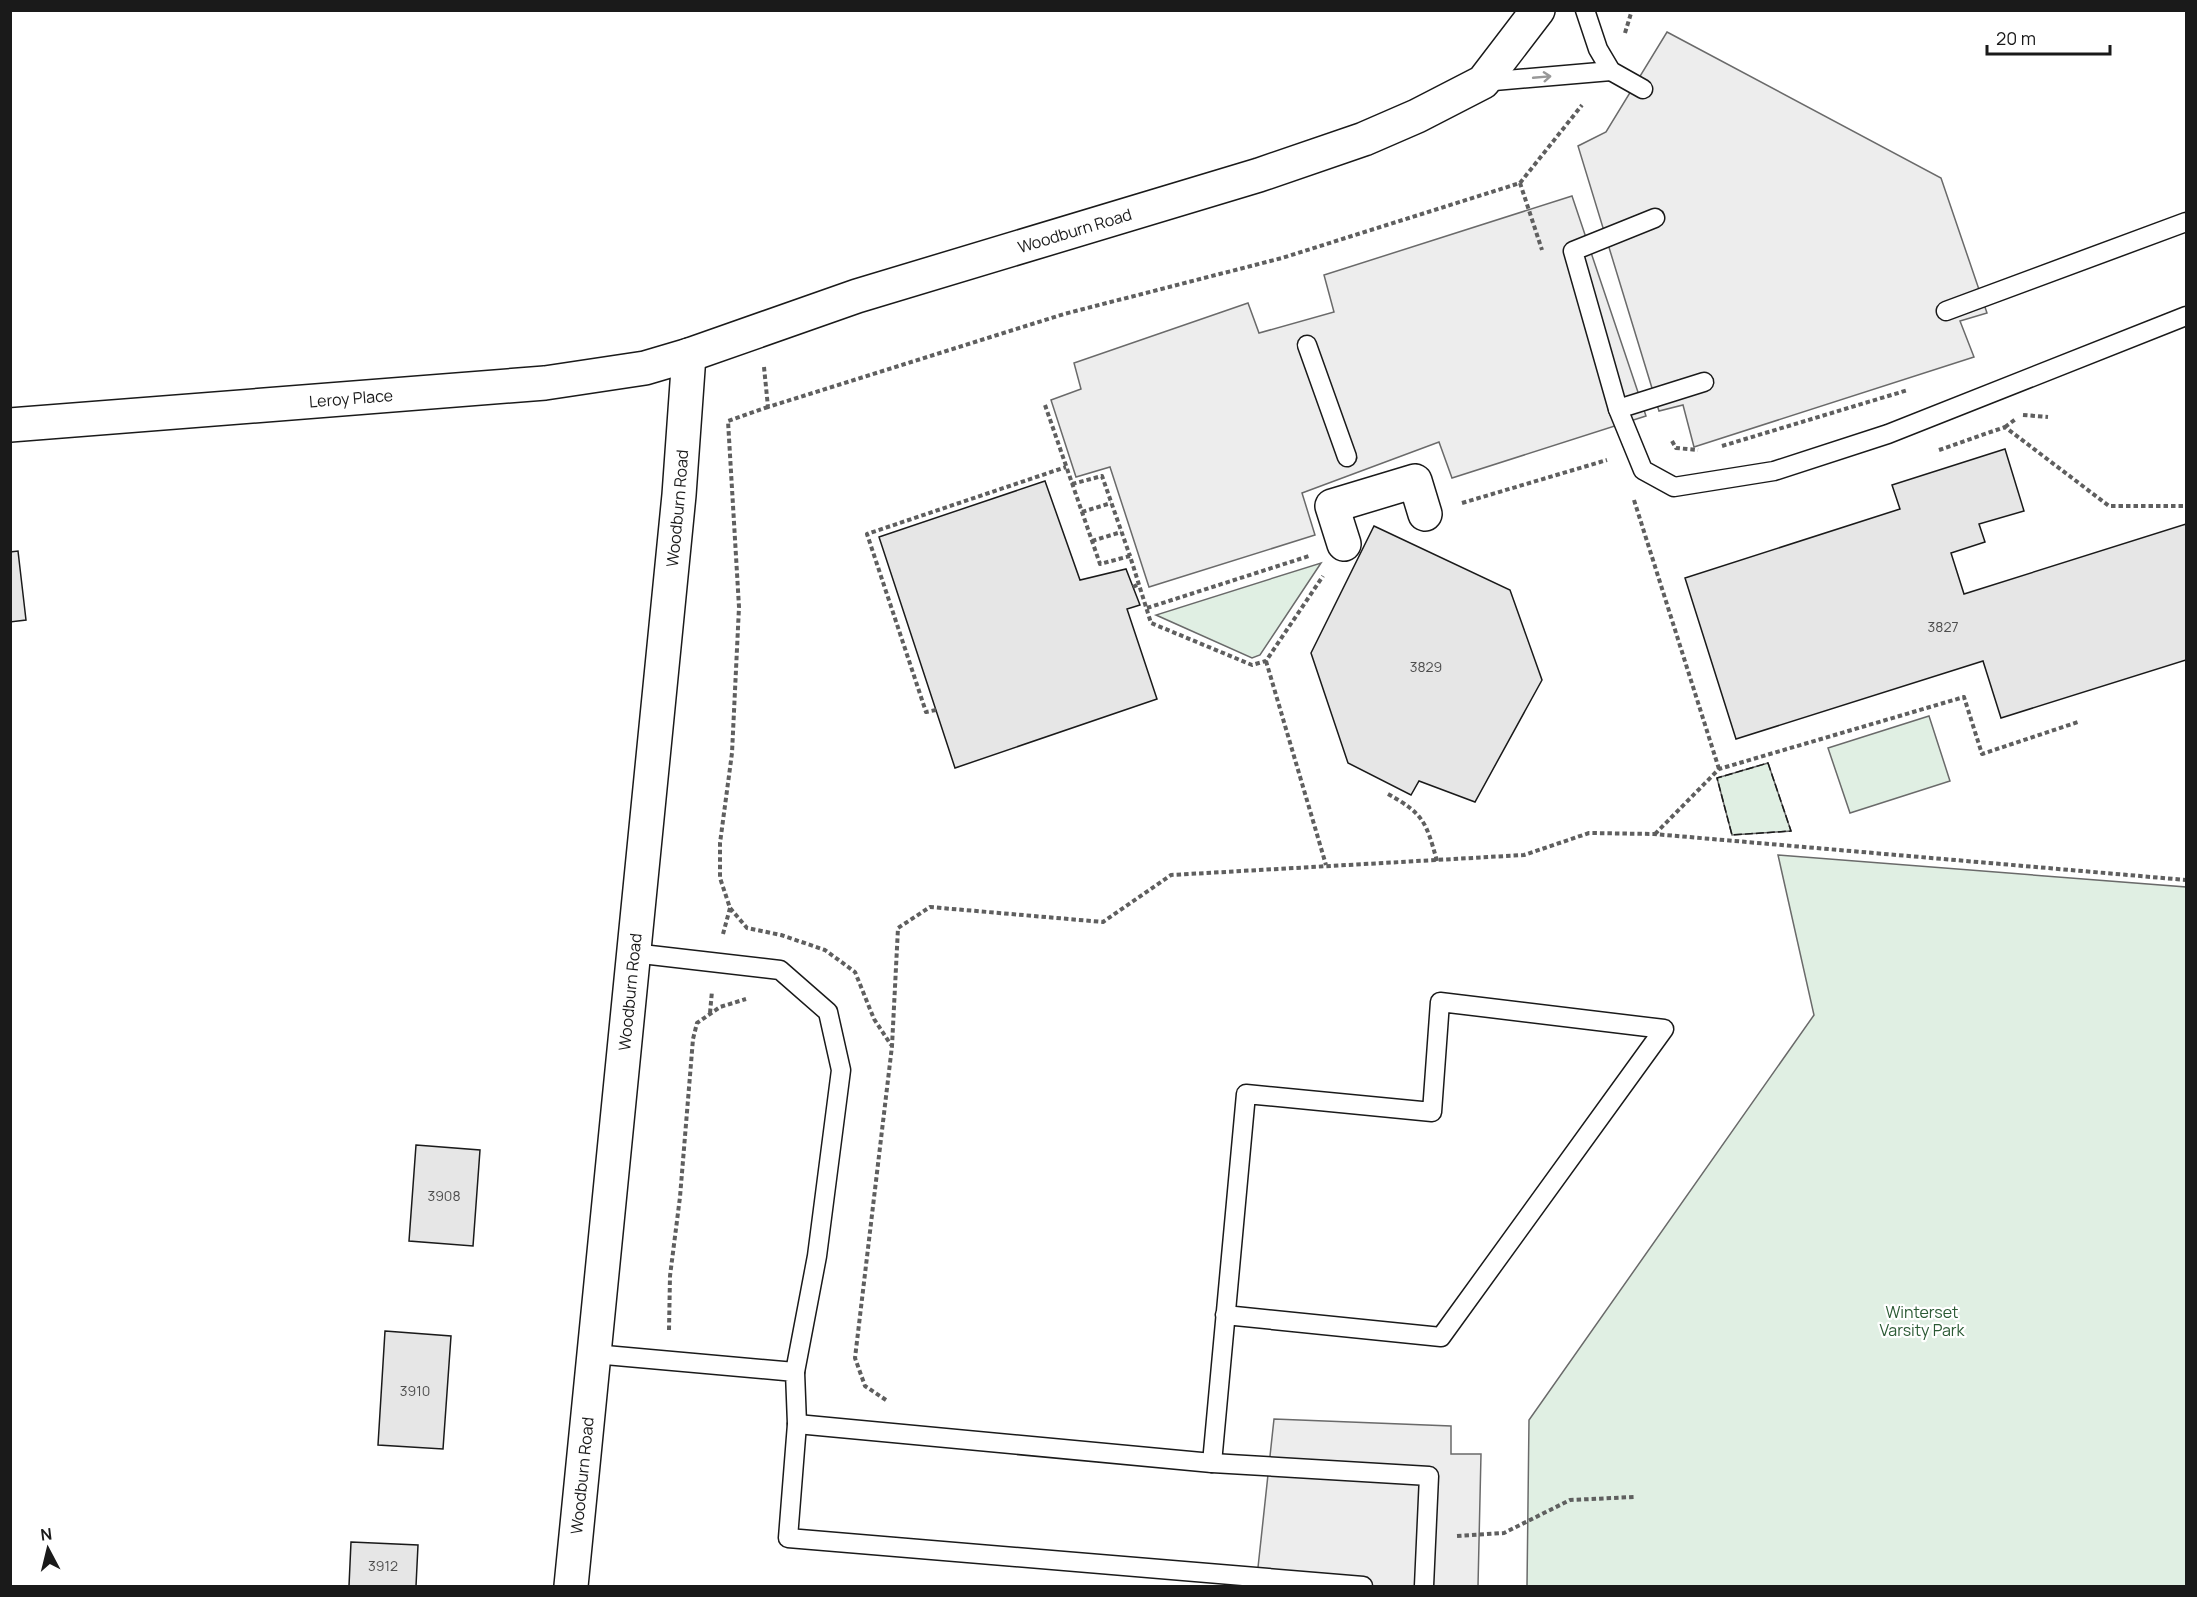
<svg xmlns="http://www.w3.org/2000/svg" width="2197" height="1597" font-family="Manrope,sans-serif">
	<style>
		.green { fill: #e0efe3; stroke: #6a6a6a; stroke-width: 1.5 }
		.parking { fill: #ededed; stroke: #6a6a6a; stroke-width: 1.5 }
		.building { fill: #e6e6e6; stroke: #1a1a1a; stroke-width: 1.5 }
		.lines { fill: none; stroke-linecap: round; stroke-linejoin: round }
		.lane-casing { stroke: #1a1a1a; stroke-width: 21 }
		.street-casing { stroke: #1a1a1a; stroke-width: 36 }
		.secondary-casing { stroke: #1a1a1a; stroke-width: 36 }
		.path { stroke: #5f5f5f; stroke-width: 4; stroke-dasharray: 4.5 3; stroke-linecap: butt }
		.lane { stroke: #fff; stroke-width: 18 }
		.street { stroke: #fff; stroke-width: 33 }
		.secondary { stroke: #fff; stroke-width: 33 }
		.fence { stroke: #1a1a1a; stroke-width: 1.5; stroke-dasharray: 8 3; stroke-linecap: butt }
		.oneway { stroke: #989898 }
		.labels { text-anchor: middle; stroke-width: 4.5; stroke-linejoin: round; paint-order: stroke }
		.number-label { font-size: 14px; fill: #4d4d4d }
		.street-label { font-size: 16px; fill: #1a1a1a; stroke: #fff }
		.park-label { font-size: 16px; fill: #2b5a34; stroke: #fff }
	</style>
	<rect width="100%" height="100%" fill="#fff"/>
	<g class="green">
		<path d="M1321,563L1260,655L1252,658L1156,615Z"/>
		<path d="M1929,716L1950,781L1850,813L1828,748Z"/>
		<path d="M1768,763L1791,831L1732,835L1717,778Z"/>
		<path d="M1778,855L2186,887V1586H1527L1529,1420L1814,1015Z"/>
	</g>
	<g class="parking">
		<path d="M1667,32L1941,178L1987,313L1960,321L1974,357L1694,447L1683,405L1659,411L1578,146L1606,132Z"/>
		<path d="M1572,196L1646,416L1452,478L1439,442L1302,493L1315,535L1149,587L1110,467L1076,477L1051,400L1081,389L1074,363L1248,303L1259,333L1334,312L1324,275Z"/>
		<path d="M1274,1419L1451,1426V1454H1481L1478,1586H1256Z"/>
	</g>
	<g class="building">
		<path d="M2005,449L2024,511L1979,524L1985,542L1951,553L1964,594L2186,524V660L2001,718L1983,661L1736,739L1685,578L1900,509L1892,485Z"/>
		<path d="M1045,481L1080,580L1126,569L1140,605L1127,609L1157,699L955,768L879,537Z"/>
		<path d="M1374,526L1510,590L1542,680L1475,802L1419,781L1411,795L1348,763L1311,653Z"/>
		<path d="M18,551L26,620L10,622V552Z"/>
		<path d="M416,1145L480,1150L473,1246L409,1241Z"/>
		<path d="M385,1331L451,1336L443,1449L378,1445Z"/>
		<path d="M351,1542L418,1545L416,1586H349Z"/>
	</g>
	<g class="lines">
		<g class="lane-casing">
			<g id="lane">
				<path d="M1585,10L1598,49L1611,71L1643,89"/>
				<path d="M1483,82L1611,71"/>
				<path d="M1655,218L1573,251L1618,409L1643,470L1674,487L1774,471L1888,434L2186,316"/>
				<path d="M1946,311L2186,222"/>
				<path d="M1307,345L1347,457"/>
				<path d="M1618,409L1704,382"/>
				<path d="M633,953L780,970L828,1012L841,1070L817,1256L795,1372"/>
				<path d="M594,1354L795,1372L797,1424L788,1538L1363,1586"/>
				<path d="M797,1424L1212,1463L1429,1476L1424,1586"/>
				<path d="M1212,1463L1246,1094L1432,1112L1440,1002L1664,1029L1441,1337L1225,1315"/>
			</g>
		</g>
		<g class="street-casing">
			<path id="street" d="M1344,544L1332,506L1415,481L1425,514"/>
		</g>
		<g class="secondary-casing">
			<g id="secondary">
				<path id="s1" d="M10,425L545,383L645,368L689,355L857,296L1259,175L1364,139L1417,116L1483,82L1538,10"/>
				<path id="s2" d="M571,1586L679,495L689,355"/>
			</g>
		</g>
		<g class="path">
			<path d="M1625,33L1632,10"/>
			<path d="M1520,183L1582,105"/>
			<path d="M764,367L768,407L1064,314L1282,258L1520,183L1542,250"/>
			<path d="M1045,405L1100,564L1130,556L1151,623L1252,665L1266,661L1323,576"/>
			<path d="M768,407L728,421L739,607L732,753L720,843V878L730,908L747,928L781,935L825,950L855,972L874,1019L891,1045"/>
			<path d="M2023,415L2048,417"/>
			<path d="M2005,427L2017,418"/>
			<path d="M1672,441L1676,448L1698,450"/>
			<path d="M1722,446L1908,390"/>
			<path d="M1939,450L2005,427L2109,506H2186"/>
			<path d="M1072,484L1102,476L1130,556"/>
			<path d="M1634,500L1719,769"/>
			<path d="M1462,503L1607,460"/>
			<path d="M1082,512L1111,503"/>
			<path d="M1092,541L1121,532"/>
			<path d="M1133,587L1139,584"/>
			<path d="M1147,608L1309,556"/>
			<path d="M1266,661L1326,865"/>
			<path d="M936,710L926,712L867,534L1066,467"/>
			<path d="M1388,794C1424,814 1426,822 1437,861"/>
			<path d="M1655,834L1719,769L1964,697L1982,754L2078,722"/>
			<path d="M723,934L730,908"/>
			<path d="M710,1013L712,991"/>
			<path d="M669,1330L670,1276L680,1197L693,1039L697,1023L720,1007L746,999"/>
			<path d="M886,1400L865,1386L855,1358L892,1046L898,928L930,907L1103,922L1171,875L1524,855L1589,833L1654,834L2186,880"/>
			<path d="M1457,1536L1504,1533L1570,1500L1634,1497"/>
		</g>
		<use href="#lane" class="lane"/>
		<use href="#street" class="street"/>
		<use href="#secondary" class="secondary"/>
		<path class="fence" d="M1768,763L1791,831L1732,835L1717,778Z"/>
	</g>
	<defs><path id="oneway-shaft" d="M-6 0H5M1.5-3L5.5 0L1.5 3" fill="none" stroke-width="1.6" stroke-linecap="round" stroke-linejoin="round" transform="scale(1.5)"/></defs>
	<use class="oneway" href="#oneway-shaft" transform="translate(1542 77) rotate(-5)"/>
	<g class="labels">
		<g class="number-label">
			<text x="1943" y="632">3827</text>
			<text x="1426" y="672">3829</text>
			<text x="444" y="1201">3908</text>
			<text x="415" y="1396">3910</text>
			<text x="383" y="1571">3912</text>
		</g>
		<g class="street-label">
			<text dy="6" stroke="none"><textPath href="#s1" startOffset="1089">Woodburn Road</textPath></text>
			<text dy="6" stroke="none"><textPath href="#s1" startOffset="342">Leroy Place</textPath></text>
			<text dy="6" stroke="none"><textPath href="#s2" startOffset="1083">Woodburn Road</textPath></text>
			<text dy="6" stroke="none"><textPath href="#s2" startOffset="597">Woodburn Road</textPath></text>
			<text dy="6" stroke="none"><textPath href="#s2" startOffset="111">Woodburn Road</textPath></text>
		</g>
		<g class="park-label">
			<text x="1922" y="1318">Winterset<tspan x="1922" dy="18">Varsity Park</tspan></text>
		</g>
	</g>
	<rect width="2197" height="1597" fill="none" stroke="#1a1a1a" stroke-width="24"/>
	<g transform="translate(48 1549) rotate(353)" stroke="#ffffff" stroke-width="4.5" paint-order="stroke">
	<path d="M0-4.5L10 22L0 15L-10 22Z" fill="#1a1a1a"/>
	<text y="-9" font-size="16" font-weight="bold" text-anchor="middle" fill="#1a1a1a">N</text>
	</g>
	<path d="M1987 45v9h123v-9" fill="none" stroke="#1a1a1a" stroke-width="3"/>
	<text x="1996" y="45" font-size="18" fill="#1a1a1a" stroke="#ffffff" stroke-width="4.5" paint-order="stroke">20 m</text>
</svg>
